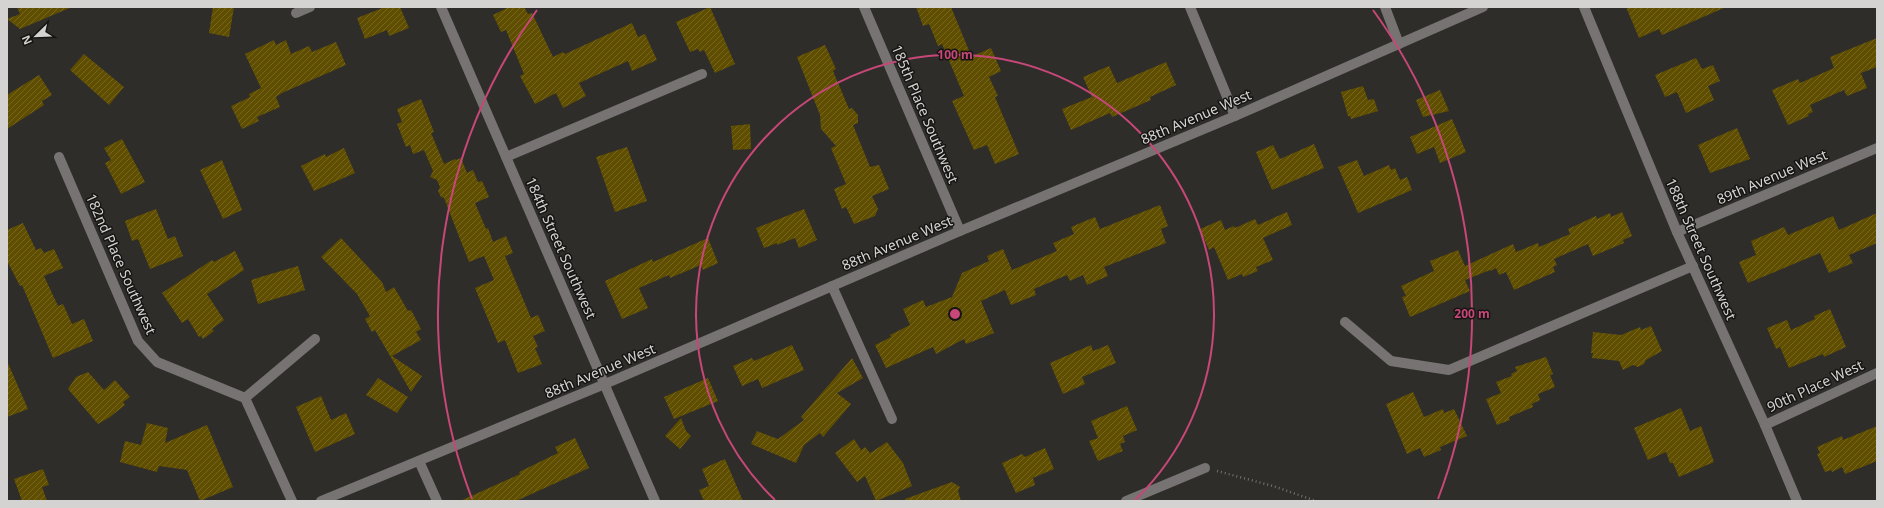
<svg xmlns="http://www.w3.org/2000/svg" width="1884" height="508" font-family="'Noto Sans',sans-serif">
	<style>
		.building { fill: url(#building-hatch) }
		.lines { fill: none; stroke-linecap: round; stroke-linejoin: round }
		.path { stroke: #73726f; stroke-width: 2.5; stroke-dasharray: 1 3; stroke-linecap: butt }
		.minor { stroke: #767372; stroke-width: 10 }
		.ring { fill: none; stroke: #c64778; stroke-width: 2 }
		.labels { text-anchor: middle; stroke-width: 3; stroke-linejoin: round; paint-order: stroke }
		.street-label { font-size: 14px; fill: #d4d3d1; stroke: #161513 }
		.centre { fill: #c64778; stroke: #161513; stroke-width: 2 }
		.ring-label { font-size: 12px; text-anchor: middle; font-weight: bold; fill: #c64778; stroke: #161513; stroke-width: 3; stroke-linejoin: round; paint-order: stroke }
	</style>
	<defs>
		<pattern id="building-hatch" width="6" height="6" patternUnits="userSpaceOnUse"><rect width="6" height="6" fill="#5f4d00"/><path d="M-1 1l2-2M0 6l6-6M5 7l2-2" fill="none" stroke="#756624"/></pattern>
	</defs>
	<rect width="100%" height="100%" fill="#2e2d29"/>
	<g class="building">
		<path d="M17,7H72L20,29L7,19L20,14Z"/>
		<path d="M213,7H234L229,37L209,33Z"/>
		<path d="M385,7H400L409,28L389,36L387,30L365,39L357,18Z"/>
		<path d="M509,7H524L528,14L532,13L553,57L563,52L565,54L632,23L638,37L645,34L657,60L632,71L628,61L579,83L586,96L563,108L556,93L535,104L520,76L524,74L506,30L501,32L493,15Z"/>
		<path d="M710,7L735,64L715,73L704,50L700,52L698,49L690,52L676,22Z"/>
		<path d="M916,7H951L970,53H971L973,56L991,48L1001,71L989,77L998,96L995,97L1019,154L995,164L987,145L974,150L952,101L964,96L942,44L938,46L929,24L923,26Z"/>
		<path d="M1626,7H1726L1662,35L1659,29L1639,38Z"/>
		<path d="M1877,38V67L1861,73L1867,88L1847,96L1844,90L1810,105L1813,112L1808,114L1809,116L1788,125L1772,90L1798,79L1800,83L1834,68L1830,57Z"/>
		<path d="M274,40L276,45L286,40L291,54L309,46L312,52L336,42L346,65L282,93L276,97L280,107L257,117L259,121L242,129L231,106L246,99L250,97L249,94L261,88L245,54Z"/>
		<path d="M825,45L836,69L833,71L849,109L852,108L858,115V123L853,125L870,167L879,165L889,189L872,196L878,209L875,216L854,224L846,207L842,209L834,189L846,184L831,148L836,146L821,129L820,115L797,57Z"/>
		<path d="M84,54L124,87L109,105L70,70Z"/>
		<path d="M1696,58L1702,69L1713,65L1720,81L1708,86L1714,100L1686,113L1677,92L1665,97L1655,75Z"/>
		<path d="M1166,62L1176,85L1150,97L1151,100L1112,117L1110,113L1071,130L1062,109L1092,97L1083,77L1109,66L1117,83Z"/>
		<path d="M39,75L52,95L42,101L44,105L7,129V95Z"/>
		<path d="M1363,86L1368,100L1374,99L1378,111L1351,119L1350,116H1348L1341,92Z"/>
		<path d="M1440,90L1449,111L1423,117L1416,100Z"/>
		<path d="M421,99L434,132L431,133L444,164L455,159L456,160L461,158L467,173L473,170L478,182L482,181L489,197L475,203L486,229L488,228L493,242L506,236L513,253L505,256L531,318L538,315L545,331L533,336L538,347L535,348L542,364L518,373L505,340L498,343L475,288L494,280L484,256L469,262L444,198L441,197L438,191L440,187L437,180L430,177L433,171L424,150L413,154L410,145L406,147L397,124L402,122L397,109Z"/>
		<path d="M1452,119L1466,152L1440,163L1434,147L1417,154L1410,137Z"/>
		<path d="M750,124L751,149L733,150L731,126Z"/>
		<path d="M1737,128L1750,159L1710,173L1698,145Z"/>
		<path d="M122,139L145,182L121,194L105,163L111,160L104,148Z"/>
		<path d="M1314,144L1324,168L1272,190L1256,152L1273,145L1280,159Z"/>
		<path d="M627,147L647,201L615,212L596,157Z"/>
		<path d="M344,148L355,173L314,191L301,166L325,154L326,157Z"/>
		<path d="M222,160L242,210L223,219L200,170Z"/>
		<path d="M1357,160L1364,176L1389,165L1391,170L1395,168L1400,180L1407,177L1412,190L1358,213L1338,167Z"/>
		<path d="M1160,205L1168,226L1161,229L1166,243L1104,267L1108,276L1087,285L1083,275L1070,281L1067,275L1034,289L1036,295L1011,305L1005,290L981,301L994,333L966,344L964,339L936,354L933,347L886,368L875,345L891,337L890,335L910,325L903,309L923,300L926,307L952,297L962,273L989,261L987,256L1003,249L1012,270L1057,251L1053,243L1074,234L1071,227L1095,217L1100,229Z"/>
		<path d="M156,209L168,239L175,236L183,256L150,269L138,239L132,241L125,221Z"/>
		<path d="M804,209L817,240L799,248L795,238L777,245V243L764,248L756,228Z"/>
		<path d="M1287,212L1292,225L1263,238L1273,260L1256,267L1258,271L1243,277L1242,274L1228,280L1214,247L1209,250L1200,229L1221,220L1225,230L1234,226L1235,228L1255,219L1258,225Z"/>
		<path d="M1622,212L1632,236L1623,240L1624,243L1593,256L1588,244L1554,259L1557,265L1553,267L1555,272L1514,290L1506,272L1499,275L1496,268L1491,271L1490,270L1465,280L1470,291L1410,317L1402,297L1406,296L1401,286L1434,271L1430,261L1458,250L1465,266L1513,244L1516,252L1538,243L1539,247L1570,234L1568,229L1596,216L1597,219L1610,213L1611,217Z"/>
		<path d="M1877,213V243L1849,255L1853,263L1829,273L1820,253L1748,283L1739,262L1756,255L1751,241L1784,227L1788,235L1833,216L1839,230Z"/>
		<path d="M23,223L36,250L41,248L44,253L54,249L63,268L44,276L58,306L63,304L72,324L84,319L93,341L53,358L22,285L20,286L7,261V230Z"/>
		<path d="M341,238L382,282L386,292L394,287L408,311L411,310L421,329L416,332L421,340L392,356L422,376L411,392L375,330L372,332L365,319L370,316L357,294L321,257Z"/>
		<path d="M708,238L718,263L703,270L701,265L670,278L669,275L639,288L648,308L622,319L605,281L652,259L653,262Z"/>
		<path d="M235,251L244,270L207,294L224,320L212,329L214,331L203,339L201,336L199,337L188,319L182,323L162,293L212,260L214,262Z"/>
		<path d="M298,266L305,290L258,304L251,280Z"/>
		<path d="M1830,309L1846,347L1824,357L1823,354L1789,368L1780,347L1776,349L1767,328L1787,320L1791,330L1815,319L1814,316Z"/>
		<path d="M1651,326L1662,351L1646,360L1644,364L1638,367L1633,365L1623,370L1619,361L1592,358L1593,353H1591L1593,332L1621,335L1640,327L1641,330Z"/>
		<path d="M792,345L804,370L762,388L758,379L742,386L733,366L752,358L754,361Z"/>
		<path d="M1091,345L1093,351L1108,345L1116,363L1082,377L1085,384L1063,394L1050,363Z"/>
		<path d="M1546,357L1553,374L1550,375L1555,387L1538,394L1540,400L1532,404L1533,407L1509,417L1510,420L1497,425L1486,399L1501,393L1496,382L1512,376L1511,374L1517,371L1515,367Z"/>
		<path d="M852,358L863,378L837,393L851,404L823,437L820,433L804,445L796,463L751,444L757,431L778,439L804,420L801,417Z"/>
		<path d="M7,361L28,409L7,417Z"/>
		<path d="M88,372L104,390L115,380L130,397L123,402L125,405L110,417L98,424L68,389L76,377Z"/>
		<path d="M378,378L408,397L397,413L366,395Z"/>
		<path d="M708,378L718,401L674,419L664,397Z"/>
		<path d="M1413,392L1424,417L1443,409L1444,413L1454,409L1467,436L1440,447L1441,450L1424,457L1420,448L1407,454L1386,404Z"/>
		<path d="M321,396L331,420L346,413L355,434L315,452L296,407Z"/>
		<path d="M1127,406L1137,430L1123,436L1125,442L1120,444L1123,451L1098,461L1089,441L1098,438L1091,421Z"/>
		<path d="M1681,408L1690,431L1701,426L1714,462L1679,477L1673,463H1670L1666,452L1648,460L1634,428Z"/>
		<path d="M681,418L686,431L691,436L680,449L665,436Z"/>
		<path d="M147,423L168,428L165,443L207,425L233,487L200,501L187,470L159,466L157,472L120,462L125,441L141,445Z"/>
		<path d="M1877,426V461L1845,474L1842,467L1832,472L1831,470L1825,472L1817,454L1820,453L1817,447L1842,436L1843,440Z"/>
		<path d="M575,438L589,468L516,501H460L520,474L519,472L558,453L555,447Z"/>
		<path d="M854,439L861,450L865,447L870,453L887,442L903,463L912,486L876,501L865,476L857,482L835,453Z"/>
		<path d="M1045,448L1054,469L1033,478L1035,485L1016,493L1002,463L1022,454L1025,457Z"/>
		<path d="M725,459L743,501H704L699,490L709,486L702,469Z"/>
		<path d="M43,469L49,485L42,487L47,501H22L14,479Z"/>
		<path d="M952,482L960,487L958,491L961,501H905V499Z"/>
	</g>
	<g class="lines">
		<path class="path" d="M1217,471L1273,486L1316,501"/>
		<g class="minor">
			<path d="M441,7L655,501"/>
			<path d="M864,7L960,231"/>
			<path d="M1190,7L1235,116"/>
			<path d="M1385,7L1399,44"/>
			<path d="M1584,7L1677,232L1765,425L1797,501"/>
			<path d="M296,13L310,7"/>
			<path d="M59,157L138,341L157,362L245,398L292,501"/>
			<path d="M506,157L702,74"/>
			<path d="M1677,232L1877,148"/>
			<path d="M832,286L892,419"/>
			<path d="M1345,322L1391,361L1449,370L1693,266"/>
			<path d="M245,398L315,339"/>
			<path d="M1765,425L1877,373"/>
			<path d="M419,461L437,501"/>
			<path d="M321,501L605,384L960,231L1235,116L1483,7"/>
			<path d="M1126,501L1205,468"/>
		</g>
	</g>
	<g class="ring">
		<path d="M775 500A259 259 0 1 1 1135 500"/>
		<path d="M472 499A517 517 0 0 1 537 10M1373 10A517 517 0 0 1 1438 499"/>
	</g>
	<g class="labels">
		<g class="street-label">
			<text transform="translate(925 114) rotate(67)" y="5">185th Place Southwest</text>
			<text transform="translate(1196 117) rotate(-23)" y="5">88th Avenue West</text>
			<text transform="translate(1772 177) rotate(-23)" y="5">89th Avenue West</text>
			<text transform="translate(897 243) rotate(-23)" y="5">88th Avenue West</text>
			<text transform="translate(561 248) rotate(66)" y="5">184th Street Southwest</text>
			<text transform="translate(1701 249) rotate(66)" y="5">188th Street Southwest</text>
			<text transform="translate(121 264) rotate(66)" y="5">182nd Place Southwest</text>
			<text transform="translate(600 371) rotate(-23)" y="5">88th Avenue West</text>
			<text transform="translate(1815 386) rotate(-25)" y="5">90th Place West</text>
		</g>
	</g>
	<circle cx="955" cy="314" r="6" class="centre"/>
	<g class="ring-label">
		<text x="955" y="59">100 m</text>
		<text x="1472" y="318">200 m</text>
	</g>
	<rect width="1884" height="508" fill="none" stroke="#d4d3d1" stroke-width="16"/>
	<g transform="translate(36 36) rotate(247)" stroke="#161513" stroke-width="3" paint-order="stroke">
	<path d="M0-3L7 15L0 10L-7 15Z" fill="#d4d3d1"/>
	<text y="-6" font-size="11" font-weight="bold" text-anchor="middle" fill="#d4d3d1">N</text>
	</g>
</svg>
